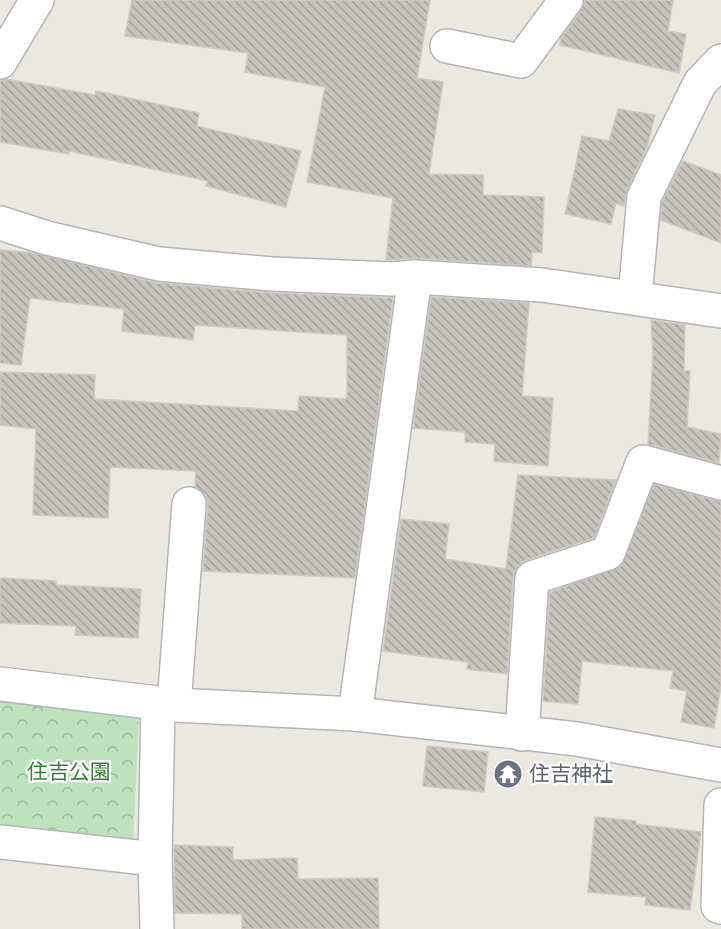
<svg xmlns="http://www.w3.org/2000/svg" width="721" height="929" font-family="'Alegreya Sans','Noto Sans JP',sans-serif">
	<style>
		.park { fill: url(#park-crowns) }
		.building { fill: url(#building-back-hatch); stroke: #cfc9be; stroke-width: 1.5 }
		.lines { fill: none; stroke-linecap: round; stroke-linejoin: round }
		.minor-casing { stroke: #b2b6ba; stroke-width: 36 }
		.minor { stroke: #fff; stroke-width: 33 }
		.labels { text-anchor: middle; stroke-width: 4.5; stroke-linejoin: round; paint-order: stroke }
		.park-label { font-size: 21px; fill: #378038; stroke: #fff }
		.worship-label { font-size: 21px; fill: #5b616d; stroke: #fff; text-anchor: start }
	</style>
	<defs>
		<pattern id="park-crowns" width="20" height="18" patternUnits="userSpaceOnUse" patternTransform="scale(1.5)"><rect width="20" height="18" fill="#bde2bc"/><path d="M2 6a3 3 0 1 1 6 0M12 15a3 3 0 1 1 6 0" fill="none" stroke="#9cba9c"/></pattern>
		<pattern id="building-back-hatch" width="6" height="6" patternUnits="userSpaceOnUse" patternTransform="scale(1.5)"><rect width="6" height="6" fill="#c6c3bd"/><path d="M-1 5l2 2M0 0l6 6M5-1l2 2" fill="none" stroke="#a4a29d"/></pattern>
	</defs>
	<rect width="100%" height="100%" fill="#ebe8df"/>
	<path class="park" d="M0,699L139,715L133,843L0,830Z"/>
	<g class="building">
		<path d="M132,0H430L417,78L443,82L429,174L483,175V195L544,197L542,253L532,252L531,266L416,258L386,260L393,198L307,182L325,87L245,72L248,53L125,36Z"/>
		<path d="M584,0H673L668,31L686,34L679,73L560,45L561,38L581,11Z"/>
		<path d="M6,79L95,95L96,91L199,113L197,126L301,151L286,207L206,186L208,181L69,151V154L0,142V81Z"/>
		<path d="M618,109L655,115L647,148L627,189L624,206L616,203L611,224L565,214L582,136L609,141Z"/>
		<path d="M683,161L721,175V243L661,220L662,202Z"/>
		<path d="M0,250L34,253L157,283L271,293L393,298L355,578L203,571L208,505L206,495L195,487L196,471L110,467L108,518L33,515L36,429L0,425V372L95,375L94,399L298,411L299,396L347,399V335L195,325L193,340L122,331L124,309L30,298L21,365L0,363Z"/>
		<path d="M431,297L529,303L522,396L553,398L548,466L494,461L495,444L465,442V432L413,428Z"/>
		<path d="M651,320L685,325L684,371H690L687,427L721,434L719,463L648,444L653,355Z"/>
		<path d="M518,475L616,480L594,538L526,560L517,567L513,577L507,674L467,669L468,662L383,651L401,519L449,524L445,559L506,569Z"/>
		<path d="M654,484L721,502V686L714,728L681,722L687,691L670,688L673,671L582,661L578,704L543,701L550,592L621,566Z"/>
		<path d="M0,578L56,581V585L141,589L138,638L75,635L76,626L0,623Z"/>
		<path d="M427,746L488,752L484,792L423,786Z"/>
		<path d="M595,817L636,821V824L701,832L690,910L645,905L646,897L588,892Z"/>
		<path d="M174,845L233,847V860L297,858L298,879L378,878L379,929H242V914L175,913Z"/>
	</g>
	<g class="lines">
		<g class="minor-casing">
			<g id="minor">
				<path d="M447,46L521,61L566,0"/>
				<path d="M0,62L37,0"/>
				<path d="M0,223L47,238L159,264L272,274L391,279L415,277L542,285L721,311"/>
				<path d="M635,297L644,197L700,83L721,61"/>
				<path d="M0,684L174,705L355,714L577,739L721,765"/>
				<path d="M174,705L189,504"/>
				<path d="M355,714L415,277"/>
				<path d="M522,734L532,578L608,553L643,462L721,483"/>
				<path d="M721,805L718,906L721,907"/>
				<path d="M0,842L155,859"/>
				<path d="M157,929L155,859L158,704"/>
			</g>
		</g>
		<use href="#minor" class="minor"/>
	</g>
	<defs>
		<g id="temple-disc" transform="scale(1.5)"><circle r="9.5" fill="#6b7280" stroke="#fff"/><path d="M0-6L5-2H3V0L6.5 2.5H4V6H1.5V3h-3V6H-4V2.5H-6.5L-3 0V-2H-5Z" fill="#fff"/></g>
	</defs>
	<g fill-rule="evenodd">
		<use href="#temple-disc" x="508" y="774"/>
	</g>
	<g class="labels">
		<g class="park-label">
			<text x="69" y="779">住吉公園</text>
		</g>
		<g class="worship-label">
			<text x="529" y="781">住吉神社</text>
		</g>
	</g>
</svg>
